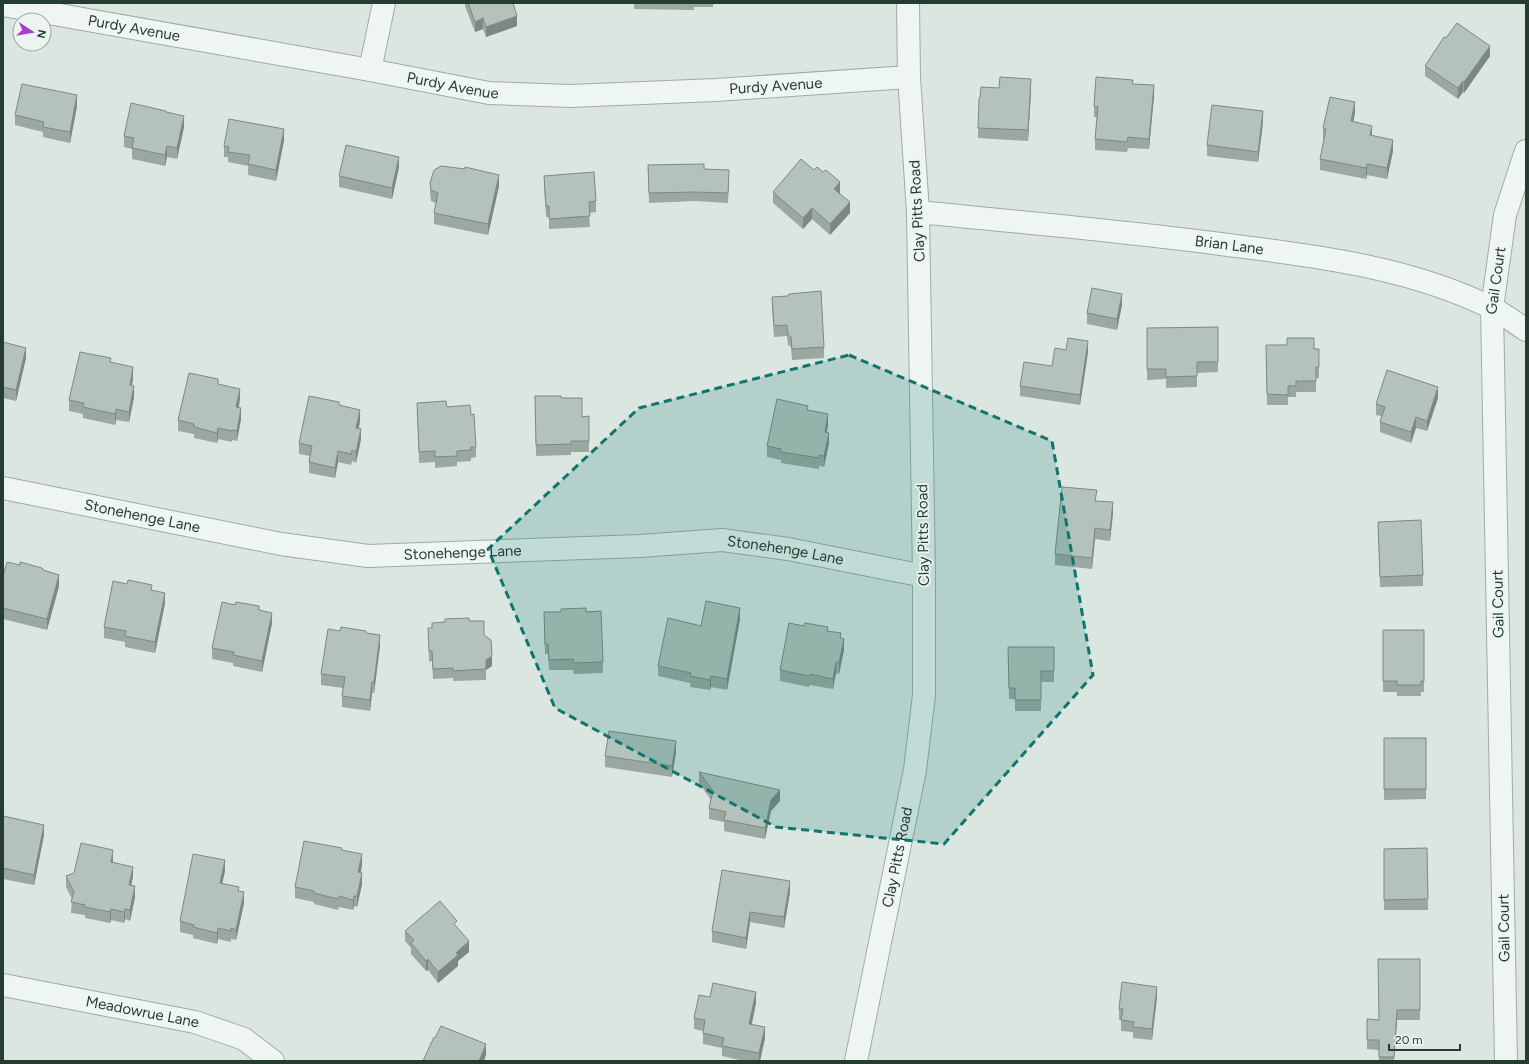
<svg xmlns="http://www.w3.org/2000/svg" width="1529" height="1064" font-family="Figtree,sans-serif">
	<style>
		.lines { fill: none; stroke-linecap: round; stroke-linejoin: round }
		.minor-casing { stroke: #9eaca5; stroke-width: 24 }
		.minor { stroke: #eef5f2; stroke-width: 22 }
		.wall { fill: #9aa8a1 }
		.shaded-wall { fill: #7d8883 }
		.building { fill: #b3c3bb; stroke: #7d8883 }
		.marked { fill: #0f766e; fill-opacity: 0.2; stroke: #0f766e; stroke-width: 3; stroke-dasharray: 8 5; stroke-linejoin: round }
		.labels { text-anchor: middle; stroke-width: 3.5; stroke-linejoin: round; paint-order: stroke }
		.street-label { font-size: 15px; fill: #253c31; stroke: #ebf4ef }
	</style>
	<rect width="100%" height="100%" fill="#dce6e1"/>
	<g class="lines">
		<g class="minor-casing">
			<g id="minor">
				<path id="s1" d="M3,5L370,70L489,93L570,96L716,90L909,77"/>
				<path d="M370,70L384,3"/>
				<path id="s2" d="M918,212C1019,222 1121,231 1221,244C1313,256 1408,266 1492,308C1504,314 1515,323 1526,330"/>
				<path id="s3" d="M3,488L281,544L368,556L640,546L722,540L788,549L924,576"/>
				<path id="s4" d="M3,985L195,1022L244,1039L273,1061"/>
				<path id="s5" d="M856,1061L915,770L924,695V576L918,212L909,77L908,3"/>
				<path id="s6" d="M1506,1061L1492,308L1505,215L1526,151"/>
			</g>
		</g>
		<use href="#minor" class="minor"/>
	</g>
	<g class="wall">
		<path d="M465,3H513L517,26L486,37L483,29L475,32L465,6Z"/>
		<path d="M634,3H713V7H694V10L634,9Z"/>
		<path d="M1446,38L1490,56L1464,93L1463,92L1458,99L1425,76V66Z"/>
		<path d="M1133,84L1154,96L1149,149L1128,148L1127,152L1095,150V139L1097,117H1094V106Z"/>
		<path d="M1031,90L1028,141L978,138V128Z"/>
		<path d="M77,106L70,143L43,137V132L15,125V115Z"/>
		<path d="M166,112L184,127L177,159L167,157L165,166L132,159V149L124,147V136Z"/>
		<path d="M1355,113L1353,122L1393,151L1387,179L1367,175L1366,179L1320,170V159L1324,139H1323V128Z"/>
		<path d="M1263,122L1258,162L1207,156V145Z"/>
		<path d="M284,140L276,181L248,175V166L228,162V157H224V146Z"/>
		<path d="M648,165L704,169L729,180L728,203L695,201L649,203Z"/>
		<path d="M399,167L392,199L339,187V176Z"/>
		<path d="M544,176L596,201V212L589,213L590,227L549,229V217H546L544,186Z"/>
		<path d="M430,183L499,186L488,235L434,224V213L436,203L431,201L430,193Z"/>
		<path d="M773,192L840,193V194L850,213L830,235L812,219L803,229L773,203Z"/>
		<path d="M772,297L824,347V358L792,360L791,347L788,345L787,336L774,337L772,307Z"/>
		<path d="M1122,305L1117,330L1087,324V313Z"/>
		<path d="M1218,327V372L1197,373V387L1166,388V379L1147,380V328Z"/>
		<path d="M3,342L26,358L16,401L3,398Z"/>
		<path d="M1266,345L1319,349V378H1316V392H1296V397H1288V405H1267Z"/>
		<path d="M1066,350L1088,352L1080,405L1020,396V386L1052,366Z"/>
		<path d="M111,362L133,378L132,386L134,397L129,422L116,420L115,425L83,418V414L69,411V400Z"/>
		<path d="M218,384L240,399L239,407L241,419L237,441L232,440V442L218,439L217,443L194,438V434L178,431V420Z"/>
		<path d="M535,396L561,398L582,417L589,441V452H571V455L536,456Z"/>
		<path d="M1438,398L1427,431L1416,428L1411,443L1380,432V422L1381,416L1376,415V404Z"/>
		<path d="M417,403L447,407L471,415L476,447V457L471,458V461L457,462V466L435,468V462L419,463Z"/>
		<path d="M339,405L360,421L359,428L361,439L356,463L352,461L351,465L338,462L335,478L309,473V462L310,456L299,454V443Z"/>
		<path d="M808,410L828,425L827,432L829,443L824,467L819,466V469L781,463V460L767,457V446Z"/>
		<path d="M1097,501L1113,513L1110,541L1095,539L1092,569L1055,565V554Z"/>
		<path d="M1378,522L1423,575V586L1380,587Z"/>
		<path d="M43,570L59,586L47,630L3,619V576Z"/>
		<path d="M152,590L165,603L155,653L125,647V642L104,638V627Z"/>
		<path d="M259,610L272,623L262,672L233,666V663L212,659V648Z"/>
		<path d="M544,612H586L603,662V673L574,674L573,670H549L548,654H545Z"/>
		<path d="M740,619L727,690L711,687L710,690L690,687V683L658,676V666L701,626Z"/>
		<path d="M469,621L484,635L492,666L486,670V680L453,681V678L433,679L432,661L429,662L428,628H432Z"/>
		<path d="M1383,630H1424V692H1421V696H1397V692H1383Z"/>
		<path d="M828,631L841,638L844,650L839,674L836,673L833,689L810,685L809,687L780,681V670Z"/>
		<path d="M366,633L380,646L374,693H372L370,711L342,707V696L343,688L321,685V674Z"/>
		<path d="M1008,647H1054V682H1041V711H1015V699H1009Z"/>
		<path d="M1384,738H1426V799L1384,800Z"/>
		<path d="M676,752L672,777L605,767V756Z"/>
		<path d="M699,772L780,801L771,811L765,839L724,831V822L709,819V808L711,800L699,783Z"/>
		<path d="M3,816L44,835L34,885L3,879Z"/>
		<path d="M1427,848L1428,910H1384V849Z"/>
		<path d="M342,850L362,865L361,873L362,884L357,907L354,906L353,910L339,907L338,910L314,904V902L295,898V887Z"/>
		<path d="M113,861V862L133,877L131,885L135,897L130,921L125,919L124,923L111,920L110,923L85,918V915L71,913L72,899L66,887V876Z"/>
		<path d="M722,870L790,892L784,928L750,922L746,949L712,942V931Z"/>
		<path d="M225,871L222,883L239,891L244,903L236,940L231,939V942L218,939L217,944L193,938V935L180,932V921Z"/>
		<path d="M457,927L469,952L458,961V966L438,983L428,970L426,971L411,954V948L405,941V931Z"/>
		<path d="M1420,959V1020H1397L1394,1061H1379V1050L1367,1049V1019L1379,1020Z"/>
		<path d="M710,997L756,1003L752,1024L765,1038L760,1061H744L722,1056V1048L703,1044V1031L694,1029V1018Z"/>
		<path d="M1157,997L1152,1040L1133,1038V1032L1121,1031V1020H1119V1009Z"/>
	</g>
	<g class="shaded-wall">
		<path d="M517,16V26L486,37V27Z"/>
		<path d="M483,18V29L475,32V22Z"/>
		<path d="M1490,46V56L1464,93V82Z"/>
		<path d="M1031,79V90L1028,141V130Z"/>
		<path d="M1463,81V92L1458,99V88Z"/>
		<path d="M1154,85V96L1149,149V139Z"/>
		<path d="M77,95V106L70,143V132Z"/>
		<path d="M1355,102V113L1351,132V121Z"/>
		<path d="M1263,111V122L1258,162V152Z"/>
		<path d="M184,116V127L177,159V148Z"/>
		<path d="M1372,126V136L1370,135Z"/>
		<path d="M284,129V140L276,181V170Z"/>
		<path d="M1393,140V151L1387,179V168Z"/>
		<path d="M167,146V157L165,166V155Z"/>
		<path d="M399,157V167L392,199V188Z"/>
		<path d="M1367,164V175L1366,179V168Z"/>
		<path d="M499,175V186L488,235V224Z"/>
		<path d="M840,182V193L834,200V189Z"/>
		<path d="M850,202V213L830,235V224Z"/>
		<path d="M812,208V219L803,229V218Z"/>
		<path d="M1122,294V305L1117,330V319Z"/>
		<path d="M1088,341V352L1080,405V395Z"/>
		<path d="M26,348V358L16,401V390Z"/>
		<path d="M133,367V378L130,396V385Z"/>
		<path d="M134,386V397L129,422V412Z"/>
		<path d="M1438,387V398L1427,431V421Z"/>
		<path d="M240,389V399L236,418V407Z"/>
		<path d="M241,408V419L237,441V431Z"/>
		<path d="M116,409V420L115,425V414Z"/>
		<path d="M360,410V421L356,439V428Z"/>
		<path d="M828,414V425L825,442V432Z"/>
		<path d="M1416,417V428L1411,443V432Z"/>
		<path d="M218,428V439L217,443V433Z"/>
		<path d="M361,429V439L356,463V452Z"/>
		<path d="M829,433V443L824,467V456Z"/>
		<path d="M338,451V462L335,478V468Z"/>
		<path d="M1113,502V513L1110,541V530Z"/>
		<path d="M1095,528V539L1092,569V558Z"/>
		<path d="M59,575V586L47,630V619Z"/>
		<path d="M165,593V603L155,653V642Z"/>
		<path d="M740,608V619L727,690V679Z"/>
		<path d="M272,613V623L262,672V661Z"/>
		<path d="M380,635V646L374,693V682Z"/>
		<path d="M844,639V650L839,674V663Z"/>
		<path d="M492,656V666L486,670V660Z"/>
		<path d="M836,662V673L833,689V679Z"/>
		<path d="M711,676V687L710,690V680Z"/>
		<path d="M372,682V693L370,711V700Z"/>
		<path d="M676,741V752L672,777V766Z"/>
		<path d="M780,790V801L771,811L765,839V828L771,800Z"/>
		<path d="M44,825V835L34,885V875Z"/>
		<path d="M113,850V861L111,873V862Z"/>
		<path d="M362,854V865L358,883V872Z"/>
		<path d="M225,860V871L220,894V883Z"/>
		<path d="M133,867V877L129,895V885Z"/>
		<path d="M362,873V884L357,907V896Z"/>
		<path d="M790,881V892L784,928V917Z"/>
		<path d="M135,886V897L130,921V910Z"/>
		<path d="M244,892V903L236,940V930Z"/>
		<path d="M354,896V906L353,910V900Z"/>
		<path d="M111,909V920L110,923V912Z"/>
		<path d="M125,909V919L124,923V912Z"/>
		<path d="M750,912V922L746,949V938Z"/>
		<path d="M218,928V939L217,944V933Z"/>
		<path d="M469,941V952L458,961V966L438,983V972L456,953Z"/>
		<path d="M428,959V970L426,971V961Z"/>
		<path d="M1157,987V997L1152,1040V1029Z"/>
		<path d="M756,992V1003L749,1035V1024Z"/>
		<path d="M1397,1010V1020L1394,1061Z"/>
		<path d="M765,1027V1038L760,1061H759V1053Z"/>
		<path d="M486,1044V1055L484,1061H479Z"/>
	</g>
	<g class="building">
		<path d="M468,3H513L517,16L486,27L483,18L475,22Z"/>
		<path d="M1457,23L1490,46L1464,82L1463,81L1458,88L1425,66L1444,37L1446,38Z"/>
		<path d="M1000,77L1031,79L1028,130L978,128L979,98H980L981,87L999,88Z"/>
		<path d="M1096,77L1133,80L1132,84L1154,85L1149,139L1128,137L1127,142L1095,139L1098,107L1094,106Z"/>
		<path d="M22,84L77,95L70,132L43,127L44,122L15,115Z"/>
		<path d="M1330,97L1355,102L1351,121L1372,126L1370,135L1393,140L1387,168L1367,164L1366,168L1320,159L1326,129L1323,128Z"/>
		<path d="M131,103L166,111V112L184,116L177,148L167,146L165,155L132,148L134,138L124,136Z"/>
		<path d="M1212,105L1263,111L1258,152L1207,145Z"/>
		<path d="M229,119L284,129L276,170L248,164L250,155L228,152L229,147L224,146Z"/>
		<path d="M346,145L399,157L392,188L339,176Z"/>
		<path d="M801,159L814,170L817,167L823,172L826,170L840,182L834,189L850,202L830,224L812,208L803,218L773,192Z"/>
		<path d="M704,164V169L729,170L728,193L695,192L649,193L648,165Z"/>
		<path d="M441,166L465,169V167L499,175L488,224L434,213L438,193L431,190L430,183L434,170Z"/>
		<path d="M594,172L596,201L589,202L590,216L549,219V206H546L544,176Z"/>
		<path d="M1092,288L1122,294L1117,319L1087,313Z"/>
		<path d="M821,291L824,347L792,349L791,337L788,335L787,325L774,326L772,297L788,296L789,294Z"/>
		<path d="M1218,327V362H1197V376L1166,377V369H1147V328Z"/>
		<path d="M1068,338L1088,341L1080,395L1020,386L1024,362L1052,366L1055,348L1066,350Z"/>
		<path d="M1287,338H1314V349H1319V367H1316V381H1296V386H1288V395L1267,394L1266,345H1287Z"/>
		<path d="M3,342L26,348L16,390L3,387Z"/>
		<path d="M80,352L111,358L110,362L133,367L130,385L134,386L129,412L116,409L115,414L83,407L84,403L69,400Z"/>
		<path d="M1387,370L1438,387L1427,421L1416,417L1411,432L1380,422L1385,407L1376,404Z"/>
		<path d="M189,373L218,379V384L240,389L236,407L241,408L237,431L232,430V431L218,428L217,433L194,427V424L178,420Z"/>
		<path d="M309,396L339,402V405L360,410L356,428L361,429L356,452L352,450L351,454L338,451L335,468L309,462L312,446L299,443Z"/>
		<path d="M535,396H561V398H582V417L589,416V441H571V444L536,445Z"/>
		<path d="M777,399L808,406L807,410L828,414L825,432L829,433L824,456L819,455V458L781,452V449L767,446Z"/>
		<path d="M446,401L447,407L470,405L471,415L474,414L476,447H471V450L457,451V456L435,457V451L419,452L417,403Z"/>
		<path d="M1062,487L1097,490L1095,501L1113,502L1110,530L1095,528L1092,558L1055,554Z"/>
		<path d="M1421,520L1423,575L1380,577L1378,522Z"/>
		<path d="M7,562L20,565V562L42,568L43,570L59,575L47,619L3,608V576Z"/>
		<path d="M128,580L152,585L151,590L165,593L155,642L125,636L126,631L104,627L113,581L127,584Z"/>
		<path d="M706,601L740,608L727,679L711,676L710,680L690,676L691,673L658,666L668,618L701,626Z"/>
		<path d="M222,602L235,605L236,602L259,606V610L272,613L262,661L233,655L234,652L212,648Z"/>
		<path d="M586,608V612L601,611L603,662L574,663L573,659L549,660L548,644H545L544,612H561V609Z"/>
		<path d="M469,618V621H484V635L491,640L492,656L486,660V669L453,671V668L433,669L432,651H429L428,628H432V623L445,622V619Z"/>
		<path d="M789,623L804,626L805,623L828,627L827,631L841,633L840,638L844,639L839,663L836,662L833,679L810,674L809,676L780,670Z"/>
		<path d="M341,627L366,631V633L380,635L374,682H372L370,700L342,696L345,677L321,674L328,629L340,631Z"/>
		<path d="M1383,630H1424V681H1421V685H1397V681H1383Z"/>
		<path d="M1008,647H1054V671H1041V700H1015V688H1009Z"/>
		<path d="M609,731L676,741L672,766L605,756Z"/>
		<rect x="1384" y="738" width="42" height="51"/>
		<path d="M699,772L780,790L771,800L765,828L724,820L726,812L709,808L713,791Z"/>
		<path d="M3,816L44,825L34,875L3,868Z"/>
		<path d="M304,841L342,848L341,850L362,854L358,872L362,873L357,896H354L353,900L339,896L338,899L314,893V891L295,887Z"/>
		<path d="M81,843L113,850L111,862L133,867L129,885L135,886L130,910L125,909L124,912L111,909L110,912L85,907V905L71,902L74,892L66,876L74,873Z"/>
		<path d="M1427,848L1428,899L1384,900V849Z"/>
		<path d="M193,854L225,860L220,883L239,887L238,891L244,892L236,930L231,928V931L218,928L217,933L193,927L194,925L180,921Z"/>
		<path d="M722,870L790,881L784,917L750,912L746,938L712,931Z"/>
		<path d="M440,901L457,921L454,924L469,941L456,953L458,955L438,972L428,959L426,961L411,943L414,940L405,931Z"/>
		<path d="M1378,959H1420V1010H1397L1394,1057H1379V1040H1367V1019L1379,1020Z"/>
		<path d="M1122,982L1157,987L1152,1029L1133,1027L1134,1022L1121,1020L1123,1009H1119Z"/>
		<path d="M713,983L756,992L749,1024L765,1027L759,1053L722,1046L724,1038L703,1033L705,1020L694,1018L699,995L710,997Z"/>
		<path d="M441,1026L486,1044L479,1061H423L434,1037L435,1038Z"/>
	</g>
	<path class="marked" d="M849,355L1052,441L1093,675L944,844L776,827L555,708L488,549L639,408Z"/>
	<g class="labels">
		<g class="street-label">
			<text dy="5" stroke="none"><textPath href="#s1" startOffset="133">Purdy Avenue</textPath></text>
			<text dy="5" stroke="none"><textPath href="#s1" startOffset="457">Purdy Avenue</textPath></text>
			<text dy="5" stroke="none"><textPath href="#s1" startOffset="781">Purdy Avenue</textPath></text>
			<text transform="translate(917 211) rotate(-93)" y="5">Clay Pitts Road</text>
			<text dy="5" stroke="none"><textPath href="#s2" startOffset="313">Brian Lane</textPath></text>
			<text dy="5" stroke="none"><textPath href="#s6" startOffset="781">Gail Court</textPath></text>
			<text dy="5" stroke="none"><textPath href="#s3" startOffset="142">Stonehenge Lane</textPath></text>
			<text transform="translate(923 535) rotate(-91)" y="5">Clay Pitts Road</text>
			<text dy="5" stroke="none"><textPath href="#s3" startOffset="790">Stonehenge Lane</textPath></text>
			<text dy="5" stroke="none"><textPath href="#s3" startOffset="466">Stonehenge Lane</textPath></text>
			<text transform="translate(1498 604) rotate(-91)" y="5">Gail Court</text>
			<text dy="5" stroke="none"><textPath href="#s5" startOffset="208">Clay Pitts Road</textPath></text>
			<text transform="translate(1504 928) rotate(-91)" y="5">Gail Court</text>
			<text dy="5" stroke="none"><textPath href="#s4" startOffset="142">Meadowrue Lane</textPath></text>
		</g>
	</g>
	<rect width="1529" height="1064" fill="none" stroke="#253c31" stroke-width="8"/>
	<g transform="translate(32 32) rotate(102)"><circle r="19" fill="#ebf4ef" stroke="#9caaa3"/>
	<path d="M0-3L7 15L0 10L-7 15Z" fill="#a93ccf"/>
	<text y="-6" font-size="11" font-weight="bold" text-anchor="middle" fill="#253c31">N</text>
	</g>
	<path d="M1389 1044v6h71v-6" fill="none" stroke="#253c31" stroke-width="2"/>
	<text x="1395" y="1044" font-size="12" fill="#253c31" stroke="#ebf4ef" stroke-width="3" paint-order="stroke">20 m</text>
</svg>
